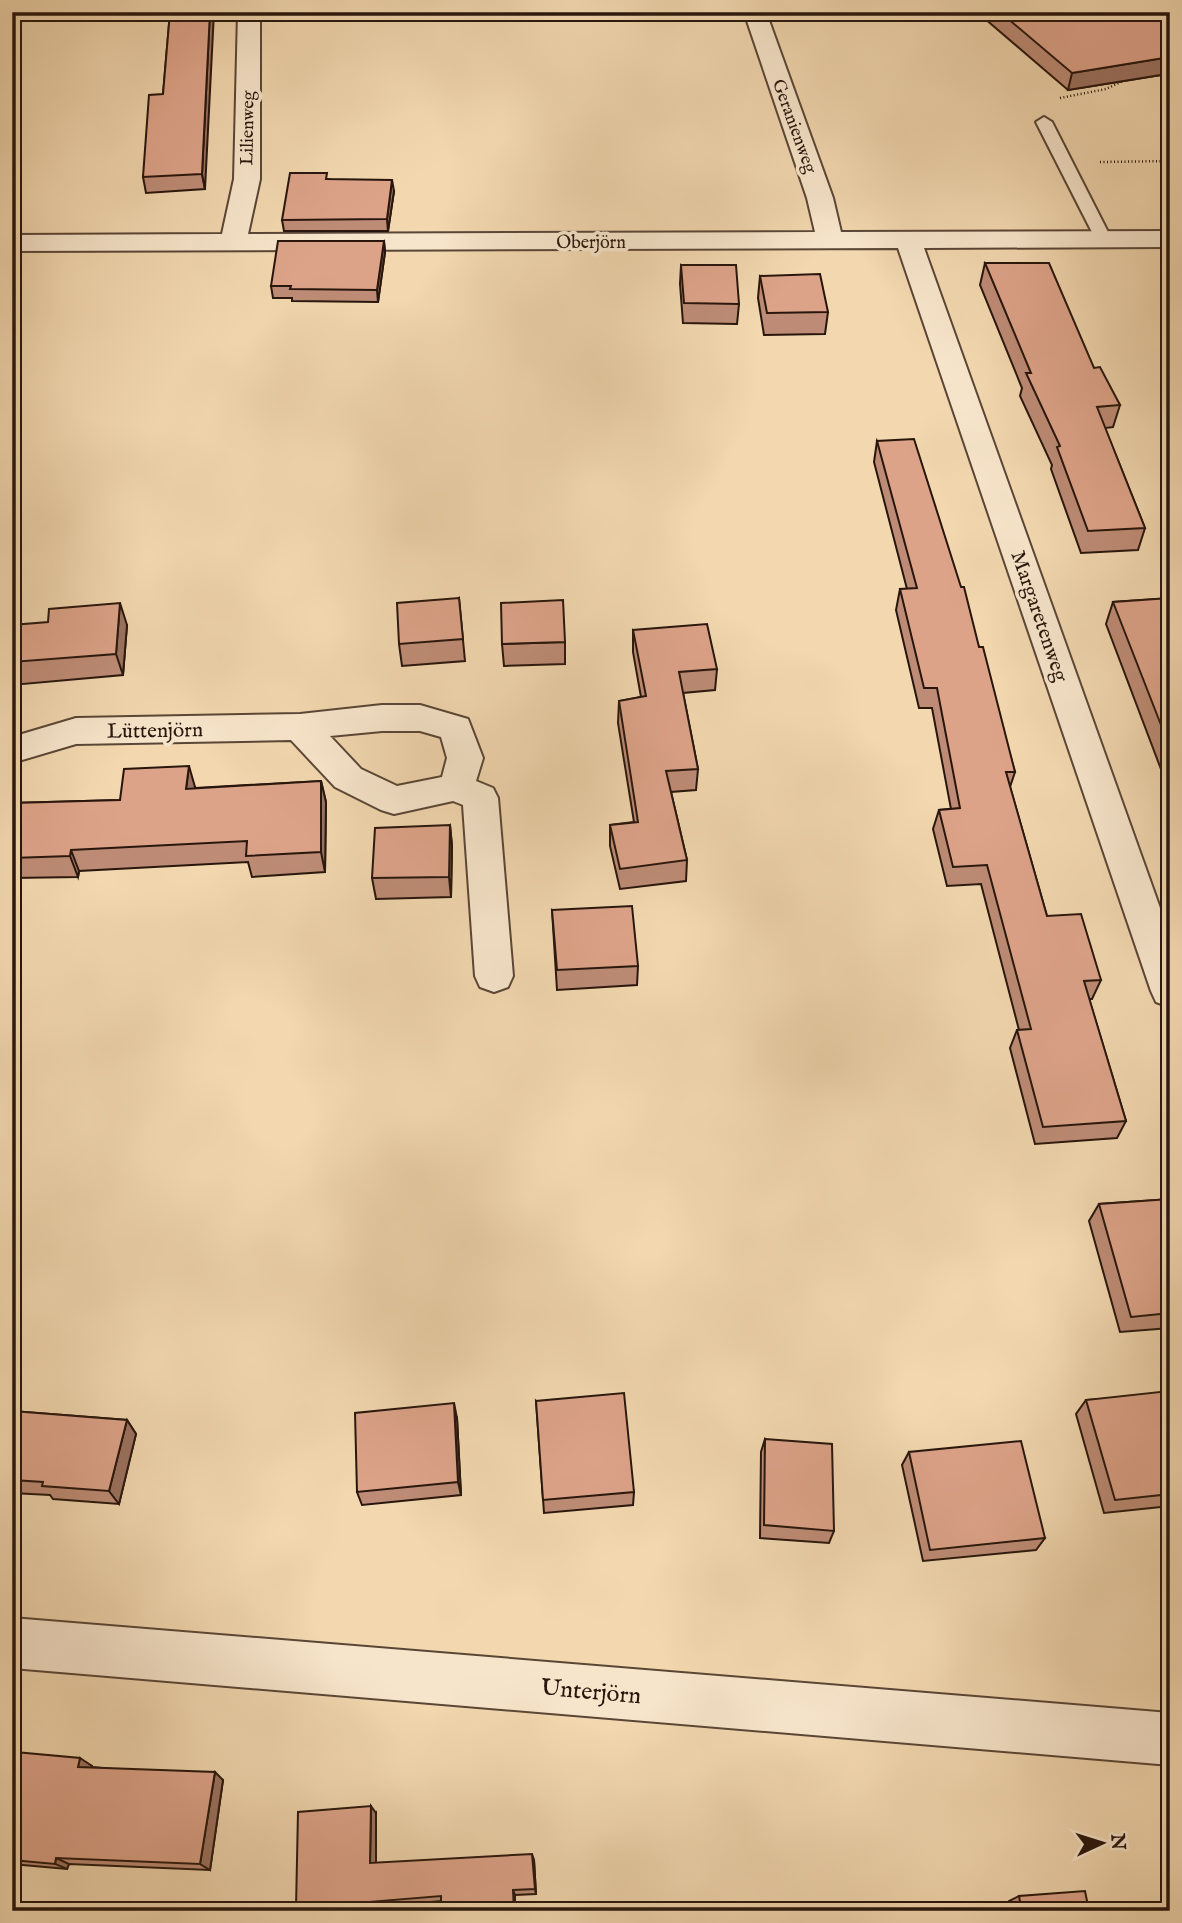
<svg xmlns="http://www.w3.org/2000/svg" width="1182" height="1923" font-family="'IM FELL English',serif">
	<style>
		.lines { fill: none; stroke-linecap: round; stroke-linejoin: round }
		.service-casing { stroke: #5a4636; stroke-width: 4 }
		.minor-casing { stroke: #5a4636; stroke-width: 4 }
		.path { stroke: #28160d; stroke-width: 2.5; stroke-dasharray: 1 2.5; stroke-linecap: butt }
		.service { fill: #f7e5cb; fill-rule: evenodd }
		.minor { fill: #f7e5cb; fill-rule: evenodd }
		.wall { fill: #be8c76; stroke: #28160d; stroke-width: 2 }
		.shaded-wall { fill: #9b7260; stroke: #28160d; stroke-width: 2 }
		.building { fill: #dda389; stroke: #28160d; stroke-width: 2 }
		.labels { text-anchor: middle; stroke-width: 7; stroke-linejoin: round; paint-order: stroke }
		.far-street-label { font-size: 18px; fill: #28160d; stroke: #f7e5cb }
		.street-label { font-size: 21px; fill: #28160d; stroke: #f7e5cb }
		.near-street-label { font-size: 24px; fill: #28160d; stroke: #f7e5cb }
	</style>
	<rect width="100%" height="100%" fill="#f2d7af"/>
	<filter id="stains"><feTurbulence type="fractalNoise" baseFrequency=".00286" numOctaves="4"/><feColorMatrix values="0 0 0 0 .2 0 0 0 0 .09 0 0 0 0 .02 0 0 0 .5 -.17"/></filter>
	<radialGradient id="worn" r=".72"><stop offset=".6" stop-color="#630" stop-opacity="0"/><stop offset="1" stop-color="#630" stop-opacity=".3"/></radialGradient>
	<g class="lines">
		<g class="service-casing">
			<path id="service" d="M1044,117L1052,122L1111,238L1109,242H1097L1095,238L1036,122Z"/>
		</g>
		<g class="minor-casing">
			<g id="minor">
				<path d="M238,12H260V179L248,234L815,232L807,198L744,12H766L833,198L841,232L1170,231V247L924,248L1170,936V1007L1156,1002L1151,991L898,248L12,251V235L222,234L234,179Z"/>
				<path d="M382,705H420L468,719L483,758L476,781L493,788L498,798L513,976L508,987L494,992L480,987L475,976L463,805L453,801L394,814L381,810L335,787L291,740L76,744L12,763V737L76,718L300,714ZM382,731H420L441,737L447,758L442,777L397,786L361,769L330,736Z"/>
				<path d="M12,1618L1170,1713V1765L12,1668Z"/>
			</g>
		</g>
		<g class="path">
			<path d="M1060,98L1106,89L1129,78"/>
			<path d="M1100,162L1170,161"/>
		</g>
		<use href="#service" class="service"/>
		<use href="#minor" class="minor"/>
	</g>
	<g class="wall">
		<path d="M170,12L205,189L146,193L143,177L163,94Z"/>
		<path d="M977,12H1170V79L1167,74L1068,90Z"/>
		<path d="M328,179L394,191L388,231H284L282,220Z"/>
		<path d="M384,241L385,252L378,302L292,301V298H273L271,286Z"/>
		<path d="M985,263L1094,368L1120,405L1113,427L1105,428L1145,528L1138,550L1081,553L1051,469L1052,465L1020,396L1022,388L980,285Z"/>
		<path d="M681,265L739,304L737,324L683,323L680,284Z"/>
		<path d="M760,276L828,312L825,334L764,335L758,298Z"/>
		<path d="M877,441L979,647L1015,772L1010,787L1047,916L1101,980L1092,999H1089L1126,1121L1117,1138L1035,1144L1010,1048L1017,1030H1019L981,884L947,886L933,829L939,810L951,809L932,708H919L896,610L900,589H907L874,462Z"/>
		<path d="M459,598L465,661L402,666L399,644Z"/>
		<path d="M1170,598V793L1106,624L1113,602Z"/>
		<path d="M12,625H127L123,675L12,685Z"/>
		<path d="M633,630L717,669L715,690L683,693L698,769L696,790L671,792L687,860L686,881L620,889L610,846V825L634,822L618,723L619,701L641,697L633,652Z"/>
		<path d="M565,642V664L504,666L502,644Z"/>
		<path d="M321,781L326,802L325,872L252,877L248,862L79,871L78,877L12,878V803L120,800L195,787V788Z"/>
		<path d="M450,825L452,846L451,897L376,899L372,878Z"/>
		<path d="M552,910L638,966L637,985L557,990Z"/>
		<path d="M1170,1199V1328L1120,1332L1089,1221L1099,1204Z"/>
		<path d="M1170,1394V1506L1104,1513L1076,1414L1086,1400Z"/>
		<path d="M536,1401L634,1492L633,1505L544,1513Z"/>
		<path d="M12,1411L127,1420L136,1434L119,1504L53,1499L50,1495L12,1493Z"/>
		<path d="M457,1418L461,1495L362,1505L357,1492Z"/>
		<path d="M765,1439L834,1531L829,1543L760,1538L761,1452Z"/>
		<path d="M909,1452L1045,1538L1036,1550L923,1561L902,1465Z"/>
		<path d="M12,1765L92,1766V1767L223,1780L210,1870L69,1864L67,1869L12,1864Z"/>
		<path d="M376,1813V1863L534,1860L536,1894L515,1895V1911H441V1901L323,1911H300L296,1908Z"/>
		<path d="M1019,1896L1089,1911L1010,1909L1009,1901Z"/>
	</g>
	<g class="shaded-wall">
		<path d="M210,12H214L205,189L202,174Z"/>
		<path d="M1170,57V66L1167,74L1068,90L1072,73Z"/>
		<path d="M392,180L394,191L388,231L387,219Z"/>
		<path d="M384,241L385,252L378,302L377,290Z"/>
		<path d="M120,603L127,625L123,675L116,654Z"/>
		<path d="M189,766L195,787L193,810L186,789Z"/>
		<path d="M321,781L326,802L325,872L321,852Z"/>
		<path d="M450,825L452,846L451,897L449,877Z"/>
		<path d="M71,850L79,871L78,877L70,856Z"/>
		<path d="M454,1403L457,1418L461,1495L458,1482Z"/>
		<path d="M127,1420L136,1434L119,1504L109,1491Z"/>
		<path d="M80,1758L92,1766L90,1775L78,1767Z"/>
		<path d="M215,1772L223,1780L210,1870L200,1864Z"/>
		<path d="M371,1806L376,1813V1869L370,1863Z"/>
		<path d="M532,1854L534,1860L536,1894L535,1889Z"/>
		<path d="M56,1858L69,1864L67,1869L55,1864Z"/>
		<path d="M513,1890L515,1895V1911H514Z"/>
	</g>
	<g class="building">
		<path d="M170,12H210L202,174L143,177L149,95L163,94Z"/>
		<path d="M1000,12H1170V57L1072,73Z"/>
		<path d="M290,173H327L326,179L392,180L387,219L282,220Z"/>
		<path d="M278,241H384L377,290L290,289L291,286H271Z"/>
		<path d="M985,263H1049L1094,368L1100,367L1120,405L1097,407L1145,528L1088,531L1057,447L1060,446L1026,373H1031Z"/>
		<path d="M681,265H736L739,304L684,303Z"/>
		<path d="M820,274L828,312L767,313L760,276Z"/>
		<path d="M914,439L961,587H964L979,647H983L1015,772H1006L1047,916L1081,914L1101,980L1084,981L1126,1121L1043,1127L1017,1030L1031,1029L987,865L953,867L939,810L960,808L937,688H924L900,589L917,588L877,441Z"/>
		<path d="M459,598L463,639L399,644L397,603Z"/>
		<path d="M1170,598V748L1113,602Z"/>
		<path d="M563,600L565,642L502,644L501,603Z"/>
		<path d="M120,603L116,654L12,662V625L48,622L49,609Z"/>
		<path d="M707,624L717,669L679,672L698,769L666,771L687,860L620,869L610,825L638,822L619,701L646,696L633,630Z"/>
		<path d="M189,766L186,789L321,781V852L246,856L247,841L71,850L70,856L12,858V803L120,800L124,769Z"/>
		<path d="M450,825L449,877L372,878L375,828Z"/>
		<path d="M632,906L638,966L557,970L552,910Z"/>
		<path d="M1170,1199V1313L1131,1317L1099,1204Z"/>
		<path d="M1169,1391L1170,1394V1494L1115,1500L1086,1400Z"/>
		<path d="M624,1393L634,1492L543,1500L536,1401Z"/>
		<path d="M454,1403L458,1482L357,1492L355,1413Z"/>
		<path d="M12,1411L127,1420L109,1491L42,1486L43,1482L12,1480Z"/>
		<path d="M765,1439L832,1444L834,1531L764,1525Z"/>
		<path d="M1021,1441L1045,1538L930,1550L909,1452Z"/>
		<path d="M15,1752L80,1758L78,1767L215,1772L200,1864L56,1858L55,1864L12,1860V1765Z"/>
		<path d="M371,1806L370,1863L532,1854L535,1889L513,1890L514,1911H441V1896L296,1908L298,1812Z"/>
		<path d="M1085,1891L1089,1911H990L1021,1907L1019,1896Z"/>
	</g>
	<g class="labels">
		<g class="far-street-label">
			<text transform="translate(795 126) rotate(70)" y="6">Geranienweg</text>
			<text transform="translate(247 128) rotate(-89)" y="6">Lilienweg</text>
			<text x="591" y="248">Oberjörn</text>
		</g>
		<g class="street-label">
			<text transform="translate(1040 616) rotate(71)" y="7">Margaretenweg</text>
			<text transform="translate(155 730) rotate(-1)" y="7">Lüttenjörn</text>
		</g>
		<g class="near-street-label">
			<text transform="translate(591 1691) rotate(5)" y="8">Unterjörn</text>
		</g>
	</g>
	<rect width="1182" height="1923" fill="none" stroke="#f2d7af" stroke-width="42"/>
	<rect x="14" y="14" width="1154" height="1895" fill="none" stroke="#28160d" stroke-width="3.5"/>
	<rect x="21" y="21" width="1140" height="1881" fill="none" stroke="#28160d" stroke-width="2"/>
	<g transform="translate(1102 1843) rotate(86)" stroke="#f7e5cb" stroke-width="5" paint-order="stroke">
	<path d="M0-5L12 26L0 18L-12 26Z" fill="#28160d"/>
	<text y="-10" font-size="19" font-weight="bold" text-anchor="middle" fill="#28160d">N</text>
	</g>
	<rect width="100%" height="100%" filter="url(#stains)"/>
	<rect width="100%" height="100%" fill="url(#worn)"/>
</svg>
